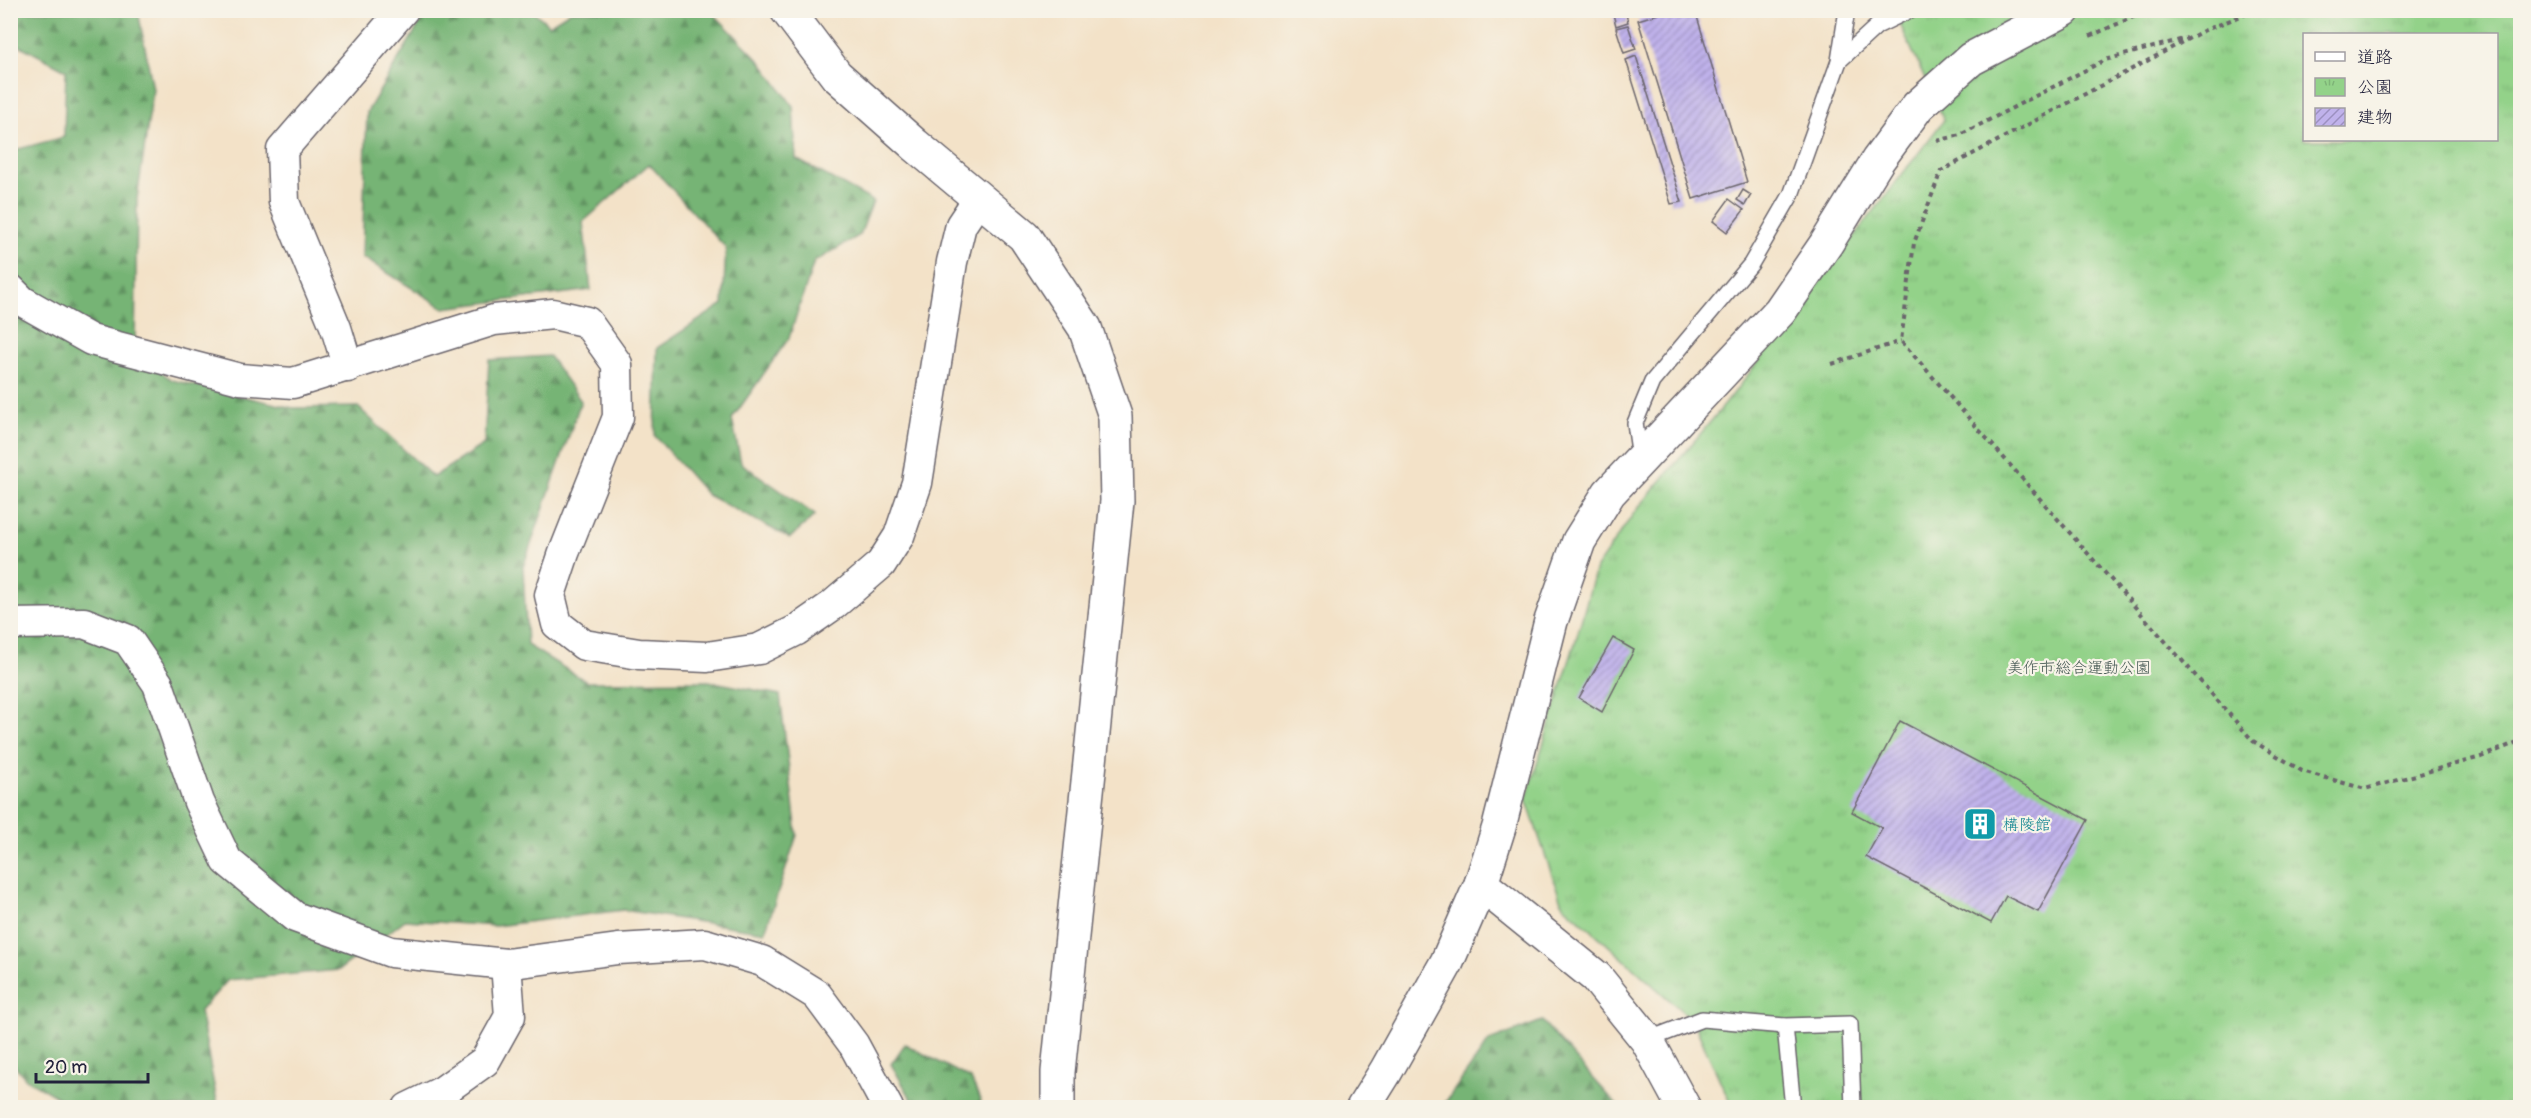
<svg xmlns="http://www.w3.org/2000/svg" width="2531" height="1118" font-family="Pangolin,'Klee One',sans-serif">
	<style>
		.forest { fill: url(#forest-firs); stroke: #4c6b58; stroke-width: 1.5 }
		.park { fill: url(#park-tufts); stroke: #5a7a62; stroke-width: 1.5; fill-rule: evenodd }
		.building { fill: url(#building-hatch) }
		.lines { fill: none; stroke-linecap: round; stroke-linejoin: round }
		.lane-casing { stroke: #6b656c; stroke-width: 18 }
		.street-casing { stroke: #6b656c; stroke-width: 33 }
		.secondary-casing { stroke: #6b656c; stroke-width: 36 }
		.path { stroke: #6b656c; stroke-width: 4; stroke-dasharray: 4.5 4.5; stroke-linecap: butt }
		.lane { stroke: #fff; stroke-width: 15 }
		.street { stroke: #fff; stroke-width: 30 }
		.secondary { stroke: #fff; stroke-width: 33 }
		.labels { text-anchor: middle; stroke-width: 4.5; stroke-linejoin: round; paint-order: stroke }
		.park-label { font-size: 16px; fill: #445752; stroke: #f7f3e8 }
		.culture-label { font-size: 16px; fill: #0d838f; stroke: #f7f3e8; text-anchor: start }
	</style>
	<defs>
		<pattern id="forest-firs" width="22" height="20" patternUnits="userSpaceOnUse" patternTransform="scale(1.5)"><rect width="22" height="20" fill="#76b475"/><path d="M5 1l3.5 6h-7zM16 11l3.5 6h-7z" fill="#609261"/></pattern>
		<pattern id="park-tufts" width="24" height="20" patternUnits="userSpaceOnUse" patternTransform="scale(1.5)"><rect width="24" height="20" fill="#93d289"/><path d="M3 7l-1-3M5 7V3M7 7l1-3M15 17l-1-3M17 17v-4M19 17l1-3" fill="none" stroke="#7eb477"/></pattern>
		<pattern id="building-hatch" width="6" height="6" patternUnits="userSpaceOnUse" patternTransform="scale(1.5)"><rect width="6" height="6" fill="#c0b2eb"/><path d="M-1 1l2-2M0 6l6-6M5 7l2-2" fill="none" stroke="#9c90c0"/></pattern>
	</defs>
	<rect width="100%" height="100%" fill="#f7f3e8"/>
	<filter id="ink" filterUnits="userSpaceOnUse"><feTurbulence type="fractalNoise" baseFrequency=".0167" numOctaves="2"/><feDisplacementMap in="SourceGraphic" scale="12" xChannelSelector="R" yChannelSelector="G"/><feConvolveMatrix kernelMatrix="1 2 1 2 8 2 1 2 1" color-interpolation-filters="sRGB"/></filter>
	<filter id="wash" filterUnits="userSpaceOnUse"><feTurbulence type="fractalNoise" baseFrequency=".008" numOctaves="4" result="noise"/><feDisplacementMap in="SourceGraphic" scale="24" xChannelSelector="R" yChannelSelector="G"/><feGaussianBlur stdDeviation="1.35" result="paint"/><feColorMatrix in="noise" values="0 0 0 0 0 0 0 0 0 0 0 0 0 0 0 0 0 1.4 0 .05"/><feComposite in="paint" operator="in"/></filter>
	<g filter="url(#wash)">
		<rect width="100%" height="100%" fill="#f3e2c8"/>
		<g class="forest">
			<path d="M10,11H138L153,89L137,199L135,352L172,380L293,408L358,407L433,477L484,444L489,360L549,356L581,401L523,567L527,645L587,682L709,681L780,695L797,835L765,932L623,910L496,926L405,920L339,970L228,980L200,1011L218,1107H74L26,1079L11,1061V151L64,137L66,70L11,41Z"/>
			<path d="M427,11H533L549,25L571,11H711L761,62L793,106L796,159L873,201L860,235L814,262L789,338L732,419L741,463L815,515L790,538L707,495L655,436L657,348L723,304L726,248L649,164L583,222L591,290L444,308L362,257L367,112Z"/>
			<path d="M1542,1021L1619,1107H1442L1489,1041Z"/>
			<path d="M905,1044L971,1079L983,1107H916L891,1064Z"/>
		</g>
		<path class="park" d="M1894,11H2520V1107H1732L1693,1021L1562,904L1526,799L1575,643L1596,568L1634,513L1727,402L1944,120ZM2304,34H2496V140H2304Z"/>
		<g id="blocks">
			<g class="building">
				<path d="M1612,10H1625L1628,22L1616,26Z"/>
				<path d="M1671,10H1695L1747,182L1693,199L1638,20Z"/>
				<path d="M1628,25L1636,49L1624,53L1616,28Z"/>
				<path d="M1636,56L1682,202L1671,204L1626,60Z"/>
				<path d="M1743,190L1751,195L1745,205L1737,200Z"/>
				<path d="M1729,199L1744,210L1727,232L1713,221Z"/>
				<path d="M1613,638L1634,650L1602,712L1579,698Z"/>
				<path d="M1900,721L2088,820L2038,912L2006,896L1991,923L1866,857L1882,828L1852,812Z"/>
			</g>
		</g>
	</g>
	<g filter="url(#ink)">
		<use href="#blocks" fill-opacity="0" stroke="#6b656c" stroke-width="1.5"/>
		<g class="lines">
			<g class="lane-casing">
				<g id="lane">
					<path d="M1839,61L1877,26L1910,10"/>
					<path d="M1640,458L1635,423L1652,382L1751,264L1791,195L1839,61L1847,10"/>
					<path d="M1785,1026L1793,1108"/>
					<path d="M1647,1040L1702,1019L1785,1026L1850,1024L1853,1108"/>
				</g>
			</g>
			<g class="street-casing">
				<g id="street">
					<path d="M10,289L22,301L91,340L240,379L293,383L494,320L553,314L587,322L617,364L618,417L564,553L550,595L557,624L584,645L639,654L707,657L759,649L797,630L833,605L881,564L899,536L917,483L952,262L961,225L979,198"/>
					<path d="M348,367L336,328L284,202L282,150L403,10"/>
					<path d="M10,624L84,623L128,640L158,684L199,802L227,861L295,917L391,952L506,964L618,949L705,944L762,961L817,995L854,1045L888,1108"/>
					<path d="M408,1108L443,1091L485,1061L510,1016L506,964"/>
				</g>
			</g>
			<g class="secondary-casing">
				<g id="secondary">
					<path d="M787,10L836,75L915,145L1024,236L1085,328L1115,416L1117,501L1058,1072V1108"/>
					<path d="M1481,884L1596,977L1647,1040L1684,1108"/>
					<path d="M1363,1108L1386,1071L1447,962L1481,884L1499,827L1551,621L1579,541L1609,493L1780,311L1826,244L1878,160L1918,106L1971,59L2064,10"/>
				</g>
			</g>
			<g class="path">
				<path d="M2256,10L2203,31L1941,171L1914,243L1901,341L2253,741L2302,771L2365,789L2481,757L2520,741"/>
				<path d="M2090,36L2149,10"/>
				<path d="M1937,141L1960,135L2105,60L2187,38"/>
				<path d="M1832,364L1901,341"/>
			</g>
			<use href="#lane" class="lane"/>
			<use href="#street" class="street"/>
			<use href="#secondary" class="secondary"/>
		</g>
	</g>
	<defs>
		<g id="building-square" transform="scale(1.725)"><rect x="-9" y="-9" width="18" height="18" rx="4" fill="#0f9aa8" stroke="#f7f3e8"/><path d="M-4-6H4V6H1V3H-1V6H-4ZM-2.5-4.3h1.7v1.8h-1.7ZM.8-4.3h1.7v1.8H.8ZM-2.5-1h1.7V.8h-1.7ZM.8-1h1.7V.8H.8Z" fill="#fff"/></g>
	</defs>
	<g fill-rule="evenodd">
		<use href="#building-square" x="1980" y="824"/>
	</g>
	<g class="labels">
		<g class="park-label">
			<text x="2079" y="673">美作市総合運動公園</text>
		</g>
		<g class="culture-label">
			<text x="2003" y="830">構陵館</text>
		</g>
	</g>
	<rect width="2531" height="1118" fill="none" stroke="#f7f3e8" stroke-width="36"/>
	<rect x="2303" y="33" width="195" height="108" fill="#f7f3e8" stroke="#a29fa3" stroke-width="1.5"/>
	<rect x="2315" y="52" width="30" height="9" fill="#ffffff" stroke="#a29fa3" stroke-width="1.5"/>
	<text x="2357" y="63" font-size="18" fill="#22223b">道路</text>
	<rect x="2315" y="78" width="30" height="18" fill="url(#park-tufts)" stroke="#a29fa3" stroke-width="1.5"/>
	<text x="2357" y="93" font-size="18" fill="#22223b">公園</text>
	<rect x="2315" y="108" width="30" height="18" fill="url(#building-hatch)" stroke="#a29fa3" stroke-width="1.5"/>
	<text x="2357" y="123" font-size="18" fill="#22223b">建物</text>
	<path d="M36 1073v9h112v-9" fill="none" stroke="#22223b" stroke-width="3"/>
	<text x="45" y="1073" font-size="18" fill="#22223b" stroke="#f7f3e8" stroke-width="4.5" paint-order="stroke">20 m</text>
</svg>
